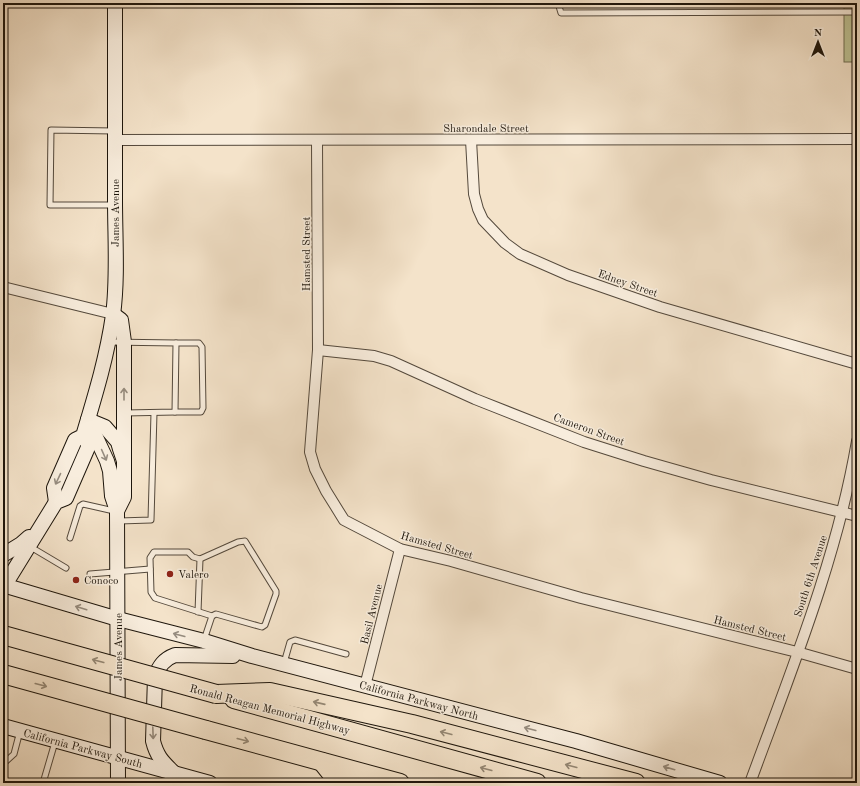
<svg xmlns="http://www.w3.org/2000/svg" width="860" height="786" font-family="'Old Standard TT',serif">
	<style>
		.green { fill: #bec395; stroke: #6e6c50 }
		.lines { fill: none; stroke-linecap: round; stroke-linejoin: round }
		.lane-casing { stroke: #54493c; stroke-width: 7 }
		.street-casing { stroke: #54493c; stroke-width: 12 }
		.secondary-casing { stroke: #1e160c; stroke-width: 16 }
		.highway-casing { stroke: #1e160c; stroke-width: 20 }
		.lane { stroke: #f8eddd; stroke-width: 5 }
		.street { stroke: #f8eddd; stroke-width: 10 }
		.secondary { stroke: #f8eddd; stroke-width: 14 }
		.highway { stroke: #f4e3ca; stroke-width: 18 }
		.highway-bridge-casing { stroke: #1e160c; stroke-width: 20; stroke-linecap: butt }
		.highway-bridge { stroke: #f4e3ca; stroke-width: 18 }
		.oneway { stroke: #968c7f }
		.oneway2 { stroke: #948774 }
		.poi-dot { fill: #8f2418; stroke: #f8eddd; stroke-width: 1.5 }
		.labels { text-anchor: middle; stroke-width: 3; stroke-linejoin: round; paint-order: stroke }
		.street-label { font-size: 11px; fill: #1e160c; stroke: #f8eddd }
		.poi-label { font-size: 11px; fill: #1e160c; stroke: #f8eddd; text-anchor: start }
	</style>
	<rect width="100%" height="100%" fill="#f4e3ca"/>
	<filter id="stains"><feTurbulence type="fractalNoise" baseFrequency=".005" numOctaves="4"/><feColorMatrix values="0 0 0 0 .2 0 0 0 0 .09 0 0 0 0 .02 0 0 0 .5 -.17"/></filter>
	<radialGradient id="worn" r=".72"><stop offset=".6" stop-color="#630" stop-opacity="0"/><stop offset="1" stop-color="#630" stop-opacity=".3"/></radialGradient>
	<rect class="green" x="844" y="3" width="13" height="59"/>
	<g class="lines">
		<g class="lane-casing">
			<g id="lane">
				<path d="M558,3L561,13L857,12"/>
				<path d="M115,4L438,3"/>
				<path d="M114,205H50L51,130L114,131"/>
				<path d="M109,342L176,343L175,412L125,413"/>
				<path d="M175,412H201L203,408L202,347L199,343H176"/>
				<path d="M119,521L151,520L154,413"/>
				<path d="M70,538L80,506L83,504L114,511"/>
				<path d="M245,541L276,591V594L265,625L262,627L216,614L212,616L155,598L151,592L150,558L154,552H188L193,557L200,559L238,542Z"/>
				<path d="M29,546L66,568"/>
				<path d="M90,574L150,569"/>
				<path d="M198,612L200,559"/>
				<path d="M204,640L212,616"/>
				<path d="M284,663L290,642L295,640L346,654"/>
				<path d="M3,764L14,754L20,731"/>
				<path d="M3,781L4,783"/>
				<path d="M43,783L55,742"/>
			</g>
		</g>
		<g class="street-casing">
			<g id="street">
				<path d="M115,140L857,139"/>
				<path d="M317,140L318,350L310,452L315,469L326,491L344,520L400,549L451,561L581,598L797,652L857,669"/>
				<path d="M471,140L474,194L478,209L483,220L505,243L520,254L568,275L660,307L857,364"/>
				<path d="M3,287L113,314"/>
				<path d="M318,350L374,356L391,361L475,399L584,442L644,461L711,480L857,516"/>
				<path d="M365,686L400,549"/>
				<path d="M750,783C791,671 837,559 857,441"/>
			</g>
		</g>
		<g class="secondary-casing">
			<g id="secondary">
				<path d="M113,314L121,320L124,342V461"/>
				<path d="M88,420L107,461L110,471L112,496L117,511L118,783"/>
				<path d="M88,420L105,427L118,442L120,449L124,461V497L117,511"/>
				<path d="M56,502L54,488L75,440L83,436C95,396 107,357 113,315C118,278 115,238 115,200C115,134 115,69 115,3"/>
				<path d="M3,555L21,544L29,537"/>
				<path d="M3,585L118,619L204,641L252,656L576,741L720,783"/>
				<path d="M3,588L56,502L66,498L89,445L83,436"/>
				<path d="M3,726L210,783"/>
				<path d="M174,773C163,762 157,757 153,741L155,677C159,666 164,659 175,655L233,656"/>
			</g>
		</g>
		<g class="highway-casing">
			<g id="highway">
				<path d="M216,694L270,692L412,724L636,783"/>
				<path d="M234,699L537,783"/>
				<path d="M206,730L400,783"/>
				<path d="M322,762L338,782L341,783"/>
			</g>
		</g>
		<use href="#lane" class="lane"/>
		<use href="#street" class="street"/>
		<use href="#secondary" class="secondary"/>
		<use href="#highway" class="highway"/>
		<g class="highway-bridge-casing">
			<g id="highway-bridge">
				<path d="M3,635L216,694"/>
				<path d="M3,674L206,730"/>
			</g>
		</g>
		<use href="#highway-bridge" class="highway-bridge"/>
	</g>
	<defs><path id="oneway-shaft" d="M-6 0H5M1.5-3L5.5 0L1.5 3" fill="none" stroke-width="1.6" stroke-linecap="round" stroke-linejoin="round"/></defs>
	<g class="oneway">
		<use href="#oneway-shaft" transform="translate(124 394) rotate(-90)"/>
		<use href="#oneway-shaft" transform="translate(104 455) rotate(66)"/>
		<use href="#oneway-shaft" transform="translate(58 479) rotate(115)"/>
		<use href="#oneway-shaft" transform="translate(81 608) rotate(-163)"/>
		<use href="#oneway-shaft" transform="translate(179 635) rotate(-165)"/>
		<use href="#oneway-shaft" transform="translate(530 729) rotate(-165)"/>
		<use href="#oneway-shaft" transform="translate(153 733) rotate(88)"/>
		<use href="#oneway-shaft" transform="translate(669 768) rotate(-164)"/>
	</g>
	<g class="oneway2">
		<use href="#oneway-shaft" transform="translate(98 661) rotate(-165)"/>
		<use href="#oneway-shaft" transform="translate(41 685) rotate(15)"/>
		<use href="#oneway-shaft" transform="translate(319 703) rotate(-167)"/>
		<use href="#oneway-shaft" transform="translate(446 733) rotate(-166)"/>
		<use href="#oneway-shaft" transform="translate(243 740) rotate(15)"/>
		<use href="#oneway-shaft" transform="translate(571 766) rotate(-165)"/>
		<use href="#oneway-shaft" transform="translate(486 769) rotate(-165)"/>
	</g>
	<g class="poi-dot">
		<circle cx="170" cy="574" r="4"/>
		<circle cx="76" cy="580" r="4"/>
	</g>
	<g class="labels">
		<g class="street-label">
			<text x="486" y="132">Sharondale Street</text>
			<text transform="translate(115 213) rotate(-90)" y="4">James Avenue</text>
			<text transform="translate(306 254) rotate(-90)" y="4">Hamsted Street</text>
			<text transform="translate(628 283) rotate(19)" y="4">Edney Street</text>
			<text transform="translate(589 429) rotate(20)" y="4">Cameron Street</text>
			<text transform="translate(437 545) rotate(16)" y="4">Hamsted Street</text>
			<text transform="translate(810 576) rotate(-72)" y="4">South 6th Avenue</text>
			<text transform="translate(371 614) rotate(-76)" y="4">Basil Avenue</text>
			<text transform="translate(750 628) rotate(14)" y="4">Hamsted Street</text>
			<text transform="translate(118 647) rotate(-90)" y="4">James Avenue</text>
			<text transform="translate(419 700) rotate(15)" y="4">California Parkway North</text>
			<text transform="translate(270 709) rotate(15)" y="4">Ronald Reagan Memorial Highway</text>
			<text transform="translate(83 748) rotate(15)" y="4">California Parkway South</text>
		</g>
		<g class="poi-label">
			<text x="178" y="578">Valero</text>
			<text x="84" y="584">Conoco</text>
		</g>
	</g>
	<rect width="860" height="786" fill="none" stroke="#f4e3ca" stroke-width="16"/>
	<rect x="4" y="4" width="852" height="778" fill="none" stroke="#1e160c" stroke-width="2"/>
	<rect x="8" y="8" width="844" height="770" fill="none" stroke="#1e160c"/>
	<g transform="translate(818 42)" stroke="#f8eddd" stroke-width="3" paint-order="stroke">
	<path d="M0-3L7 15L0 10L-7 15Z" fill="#1e160c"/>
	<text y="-6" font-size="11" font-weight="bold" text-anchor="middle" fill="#1e160c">N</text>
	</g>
	<rect width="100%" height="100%" filter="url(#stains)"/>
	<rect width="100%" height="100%" fill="url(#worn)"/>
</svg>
